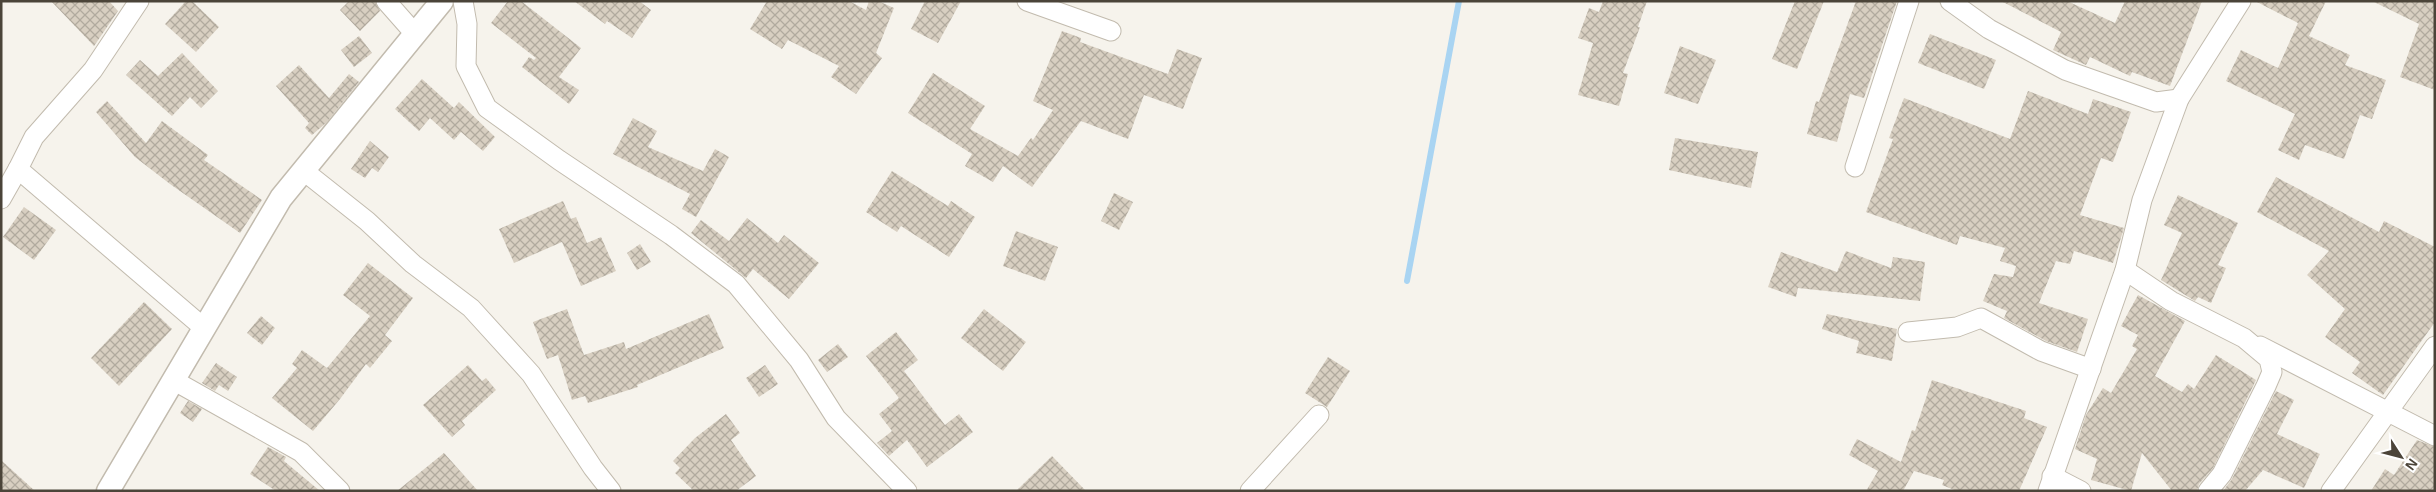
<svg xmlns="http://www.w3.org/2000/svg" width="2436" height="492" font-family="Helvetica,sans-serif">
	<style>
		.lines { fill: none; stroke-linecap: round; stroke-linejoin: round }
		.stream { stroke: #a9d4f2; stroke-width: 6 }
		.building { fill: url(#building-cross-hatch) }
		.minor-casing { stroke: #c2bbae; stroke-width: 21 }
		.tertiary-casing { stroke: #c2bbae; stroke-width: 25 }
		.minor { stroke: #fff; stroke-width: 19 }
		.tertiary { stroke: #fff; stroke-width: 22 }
	</style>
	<defs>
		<pattern id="building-cross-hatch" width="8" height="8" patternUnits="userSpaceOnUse" patternTransform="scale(1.25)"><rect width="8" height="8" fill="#d8cfc1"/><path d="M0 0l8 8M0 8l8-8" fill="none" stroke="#b1aa9e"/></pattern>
	</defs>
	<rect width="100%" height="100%" fill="#f6f3ec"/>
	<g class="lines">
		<path class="stream" d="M1407,281L1459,1"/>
	</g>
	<g class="building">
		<path d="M51,1H109L118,11L94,46Z"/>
		<path d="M186,1H192L219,27L196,52L165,24Z"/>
		<path d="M349,1H375L380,11L360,31L340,10Z"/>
		<path d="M508,1H521L581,48L559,77L579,90L569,104L522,67L529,57L534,60L536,58L491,23Z"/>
		<path d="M574,1H639L651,10L632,38L607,21L605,24Z"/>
		<path d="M767,1H849L866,10L869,1H878L894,8L876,53L882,58L856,94L831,77L839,66L788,40L782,49L750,29Z"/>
		<path d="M925,1H961L938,43L911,29Z"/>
		<path d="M1603,1H1647L1638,27H1640L1623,73L1628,74L1619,106L1578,95L1593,43L1578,38L1589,8L1599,12Z"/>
		<path d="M1795,1H1824L1797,69L1772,59Z"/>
		<path d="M1856,1H1897L1864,98L1850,94L1837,142L1807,134L1816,101L1819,102Z"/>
		<path d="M2001,1H2067L2115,23L2125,1H2202L2170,86L2132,72L2130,76L2090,57L2086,65L2053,50L2061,32Z"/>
		<path d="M2255,1H2326L2309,36L2350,55L2345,65L2386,80L2372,119L2360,115L2344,159L2305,145L2299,160L2278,150L2295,114L2226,81L2241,50L2278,68L2298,23Z"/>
		<path d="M2372,1H2435V90L2400,77L2419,24Z"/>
		<path d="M1062,31L1081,38L1080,42L1168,74L1177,49L1202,58L1183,109L1144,95L1128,139L1081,121L1032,187L1003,166L993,182L965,166L972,154L908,113L933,73L985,106L970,129L1018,156L1031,138L1033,140L1053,110L1033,101Z"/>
		<path d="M1930,34L1996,60L1984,89L1918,63Z"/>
		<path d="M359,36L372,53L354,67L341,50Z"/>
		<path d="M1680,46L1716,60L1698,104L1664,93Z"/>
		<path d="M182,53L218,91L201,108L190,97L172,116L126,75L140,60L158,76Z"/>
		<path d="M299,65L329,98L349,74L359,82L326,123L312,135L305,128L309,123L276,86Z"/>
		<path d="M422,79L454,108L459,102L495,137L483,151L461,132L454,140L430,118L419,131L395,109Z"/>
		<path d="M2028,91L2088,114L2093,99L2131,112L2113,162L2101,158L2080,215L2124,228L2113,263L2074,251L2070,264L2056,261L2039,303L2088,319L2077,352L2046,341L2004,318L2007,311L1983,301L1994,274L2013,277L2016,266L2000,261L2005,248L1960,236L1957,245L1866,212L1893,139L1889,138L1904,98L2010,139Z"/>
		<path d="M107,101L146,143L162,121L208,155L204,160L262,200L240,233L170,184L135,157L96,112Z"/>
		<path d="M633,118L657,131L648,147L703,171L715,149L729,157L696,217L682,209L690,194L613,154Z"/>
		<path d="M1675,138L1758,152L1751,188L1669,170Z"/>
		<path d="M370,141L389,157L378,172L372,168L365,178L351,169Z"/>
		<path d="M892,171L948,206L951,201L975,217L949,257L901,226L897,232L866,212Z"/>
		<path d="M2276,177L2379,232L2384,221L2435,247V322L2383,395L2352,373L2360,362L2325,337L2345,309L2307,275L2329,251L2257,212Z"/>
		<path d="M1114,193L1133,202L1119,230L1101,221Z"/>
		<path d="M2178,195L2238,223L2218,265L2226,268L2211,303L2198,297L2195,301L2161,280L2182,233L2164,225Z"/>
		<path d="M563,201L571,219L576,217L587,243L601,237L616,271L581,286L562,242L514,263L499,229Z"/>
		<path d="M24,207L56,230L34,260L3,237Z"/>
		<path d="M747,218L778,243L784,235L819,263L789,299L753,269L746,278L691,233L701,220L729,241Z"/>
		<path d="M1016,231L1058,247L1045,281L1003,266Z"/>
		<path d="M640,244L651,262L637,270L627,253Z"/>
		<path d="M1846,251L1891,268L1893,257L1925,262L1920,301L1798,288L1796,297L1768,287L1781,252L1837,272Z"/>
		<path d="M368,263L413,298L385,335L392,341L370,368L366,364L340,399L313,431L272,398L297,368L292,364L302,350L327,368L370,316L343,295Z"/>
		<path d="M2138,295L2185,321L2155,376L2182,392L2188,384L2194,389L2216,355L2256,380L2213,468L2199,484L2197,491H2172L2142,453L2131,491L2091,480L2097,459L2075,449L2086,415L2103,388L2111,393L2137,349L2132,346L2138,335L2121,326Z"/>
		<path d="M144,302L172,329L119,386L91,358Z"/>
		<path d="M567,309L584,355L624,342L626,349L709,314L724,348L637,385L638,387L588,403L585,396L572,400L558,355L547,359L533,322Z"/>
		<path d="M984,309L1026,342L1003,371L961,338Z"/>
		<path d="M1827,314L1897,329L1892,361L1856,353L1859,341L1822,329Z"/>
		<path d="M261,316L275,328L262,345L247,333Z"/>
		<path d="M896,332L918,360L904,371L945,425L959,414L973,432L927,467L907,440L889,456L877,443L892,431L879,414L899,398L866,356Z"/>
		<path d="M838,344L848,357L827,372L818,360Z"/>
		<path d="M1328,357L1350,371L1327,407L1305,393Z"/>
		<path d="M216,363L237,377L228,391L219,385L215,391L202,383Z"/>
		<path d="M468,365L482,381L486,378L496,390L462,421L465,425L452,437L423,405Z"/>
		<path d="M765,365L778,384L759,397L746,378Z"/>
		<path d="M1932,380L2026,411L2024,418L2047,427L2019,491H1957L1942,485L1944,480L1914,471L1903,491H1866L1878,471L1849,455L1857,439L1901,462L1912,430L1915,431Z"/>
		<path d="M2276,391L2294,400L2277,434L2320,454L2304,488L2263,470L2245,491H2223L2232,479Z"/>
		<path d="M188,401L202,409L193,422L180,413Z"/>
		<path d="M726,414L740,433L731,440L756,476L736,491H694L675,473L680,468L673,461L695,438Z"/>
		<path d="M2417,440L2435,447V491H2371L2385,469L2394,475Z"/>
		<path d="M268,447L286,457L284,461L320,491H276L250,474Z"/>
		<path d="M444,453L478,491H397Z"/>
		<path d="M1052,456L1086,491H1016Z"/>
		<path d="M1,460L35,491H1Z"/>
	</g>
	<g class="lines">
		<g class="minor-casing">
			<g id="minor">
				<path d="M139,1L93,70L34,137L18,169L204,328"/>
				<path d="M386,1L416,35"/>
				<path d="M463,1L467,24L466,66L487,108L559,160L671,235L736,284L799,360L836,418L907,491"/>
				<path d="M1027,1L1111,31"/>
				<path d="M1950,1L1989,29L2065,70L2156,102L2179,99"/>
				<path d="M1855,167L1909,1"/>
				<path d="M304,171L367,221L413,264L471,308L531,374L593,468L611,491"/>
				<path d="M1,199L18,169"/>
				<path d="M2125,270L2171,301L2244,338L2269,359L2272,372L2266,386L2222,474L2208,491"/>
				<path d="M1908,332L1957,327L1981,318L2041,351L2091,369"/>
				<path d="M2260,346L2435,436"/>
				<path d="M173,380L301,452L340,491"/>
				<path d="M2052,476L2081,491"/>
				<path d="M1250,491L1319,415"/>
				<path d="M2048,491L2125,270L2142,200L2179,99L2241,1"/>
				<path d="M2331,491L2435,346"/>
			</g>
		</g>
		<g class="tertiary-casing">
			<path id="tertiary" d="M108,491L281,198L442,1"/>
		</g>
		<use href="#minor" class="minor"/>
		<use href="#tertiary" class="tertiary"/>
	</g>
	<rect width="2436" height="492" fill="none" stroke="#4b4439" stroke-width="5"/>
	<g transform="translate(2401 457) rotate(126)" stroke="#ffffff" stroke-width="4" paint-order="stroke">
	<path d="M0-4L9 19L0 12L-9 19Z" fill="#4b4439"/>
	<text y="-8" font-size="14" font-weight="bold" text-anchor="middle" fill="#4b4439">N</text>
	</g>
</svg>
